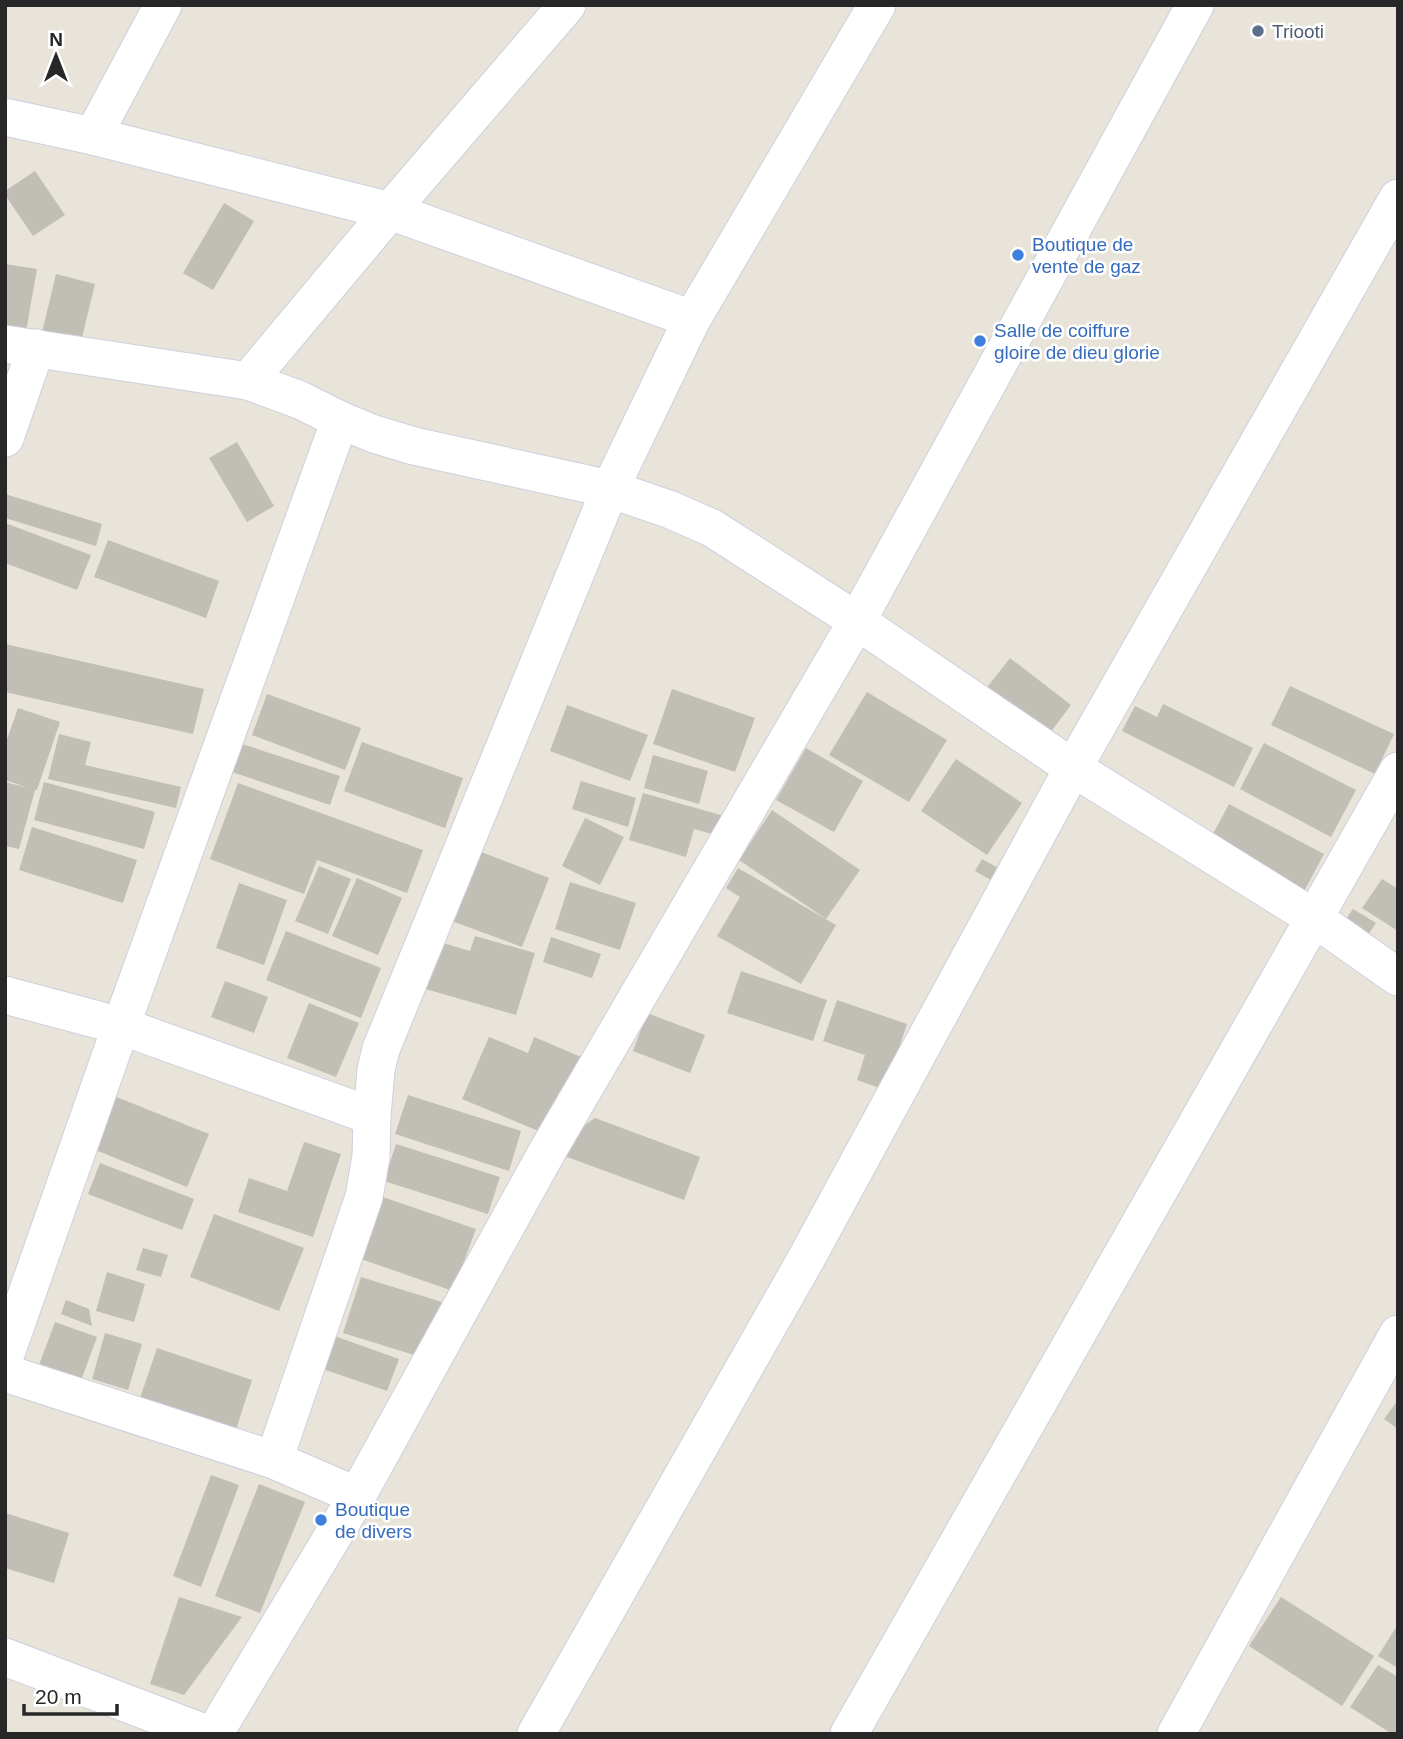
<svg xmlns="http://www.w3.org/2000/svg" width="1403" height="1739" font-family="Arial,sans-serif">
	<style>
		.building { fill: #c1beb5 }
		.lines { fill: none; stroke-linecap: round; stroke-linejoin: round }
		.minor-casing { stroke: #cecfdf; stroke-width: 39 }
		.minor { stroke: #fff; stroke-width: 37 }
		.service-dot { fill: #5c6f8a; stroke: #fff; stroke-width: 2.5 }
		.shop-dot { fill: #3f7fe0; stroke: #fff; stroke-width: 2.5 }
		.labels { text-anchor: middle; stroke-width: 5; stroke-linejoin: round; paint-order: stroke }
		.service-label { font-size: 19px; fill: #4e5e75; stroke: #fff; text-anchor: start }
		.shop-label { font-size: 19px; fill: #366cbe; stroke: #fff; text-anchor: start }
	</style>
	<rect width="100%" height="100%" fill="#e8e4d9"/>
	<g class="building">
		<path d="M35,171L65,215L33,236L5,195V191Z"/>
		<path d="M224,203L254,221L213,290L183,273Z"/>
		<path d="M5,264L37,269L25,337L5,333Z"/>
		<path d="M56,274L95,284L79,350L40,341Z"/>
		<path d="M237,442L274,506L247,522L209,458Z"/>
		<path d="M5,494L102,524L96,546L5,518Z"/>
		<path d="M5,523L91,555L77,590L5,563Z"/>
		<path d="M108,540L219,581L206,618L94,577Z"/>
		<path d="M5,644L204,689L193,734L5,692Z"/>
		<path d="M1010,658L1071,705L1044,741L982,694Z"/>
		<path d="M1290,686L1394,734L1375,774L1271,725Z"/>
		<path d="M672,689L755,718L735,772L653,744Z"/>
		<path d="M867,692L947,740L909,802L829,755Z"/>
		<path d="M267,694L361,728L345,770L252,735Z"/>
		<path d="M1163,704L1253,748L1234,787L1122,731L1135,706L1157,717Z"/>
		<path d="M567,705L648,735L630,781L550,751Z"/>
		<path d="M18,708L60,722L37,790H35L19,849L5,846V782L29,788L5,780V745Z"/>
		<path d="M59,734L91,742L85,765L181,787L176,808L48,779Z"/>
		<path d="M362,742L463,778L445,828L344,791Z"/>
		<path d="M239,743L340,776L330,805L229,771Z"/>
		<path d="M1264,743L1356,790L1331,837L1240,789Z"/>
		<path d="M806,748L863,781L834,832L776,800Z"/>
		<path d="M653,755L708,771L699,804L644,788Z"/>
		<path d="M956,759L1022,803L987,855L921,811Z"/>
		<path d="M581,781L636,798L628,827L572,809Z"/>
		<path d="M44,782L155,812L144,849L34,820Z"/>
		<path d="M238,783L423,850L407,893L317,860L304,894L210,859Z"/>
		<path d="M643,793L724,816L719,836L694,829L686,857L629,840Z"/>
		<path d="M1229,804L1324,854L1301,897L1206,847Z"/>
		<path d="M772,810L860,870L826,919L739,860Z"/>
		<path d="M585,818L624,837L600,885L562,866Z"/>
		<path d="M32,827L137,860L123,903L19,870Z"/>
		<path d="M476,850L549,878L522,947L449,920Z"/>
		<path d="M982,859L1005,872L998,884L975,871Z"/>
		<path d="M319,866L351,879L328,934L295,921Z"/>
		<path d="M738,868L836,925L801,984L717,936L740,897L726,888Z"/>
		<path d="M357,878L402,898L378,955L332,936Z"/>
		<path d="M1382,879L1398,889V931L1362,908Z"/>
		<path d="M570,882L636,903L620,950L555,929Z"/>
		<path d="M239,883L287,900L264,965L216,948Z"/>
		<path d="M1353,909L1376,923L1364,941L1341,926Z"/>
		<path d="M286,931L381,968L361,1018L266,980Z"/>
		<path d="M475,936L535,953L516,1015L422,988L436,941L470,951Z"/>
		<path d="M551,937L601,954L592,978L543,962Z"/>
		<path d="M741,971L827,1000L813,1041L727,1013Z"/>
		<path d="M225,981L268,997L254,1033L211,1017Z"/>
		<path d="M837,1000L907,1024L885,1090L857,1080L865,1055L823,1041Z"/>
		<path d="M309,1003L359,1023L336,1077L287,1058Z"/>
		<path d="M647,1013L705,1035L690,1073L633,1051Z"/>
		<path d="M489,1037L528,1053L534,1037L586,1059L553,1137L462,1099Z"/>
		<path d="M408,1095L521,1131L509,1171L395,1134Z"/>
		<path d="M114,1096L209,1134L187,1187L93,1149Z"/>
		<path d="M595,1118L700,1157L684,1200L548,1150Z"/>
		<path d="M304,1142L341,1154L313,1237L238,1212L249,1178L287,1191Z"/>
		<path d="M396,1144L500,1177L488,1214L384,1181Z"/>
		<path d="M100,1163L194,1199L182,1230L88,1194Z"/>
		<path d="M377,1195L476,1229L453,1291L355,1257Z"/>
		<path d="M214,1214L304,1248L279,1311L190,1277Z"/>
		<path d="M143,1248L168,1255L161,1277L136,1270Z"/>
		<path d="M107,1272L145,1284L134,1322L96,1311Z"/>
		<path d="M361,1277L442,1302L424,1358L343,1333Z"/>
		<path d="M66,1300L89,1309L92,1326L61,1314Z"/>
		<path d="M55,1322L97,1337L78,1389L36,1373Z"/>
		<path d="M105,1333L142,1344L128,1390L92,1379Z"/>
		<path d="M329,1334L399,1359L387,1391L317,1367Z"/>
		<path d="M157,1348L252,1380L233,1439L137,1407Z"/>
		<path d="M1398,1400V1429L1384,1419Z"/>
		<path d="M211,1475L239,1485L201,1587L173,1576Z"/>
		<path d="M259,1484L305,1502L260,1613L215,1596Z"/>
		<path d="M5,1513L69,1533L54,1583L5,1568Z"/>
		<path d="M179,1597L242,1617L184,1695L150,1684Z"/>
		<path d="M1281,1597L1374,1656L1342,1706L1249,1646Z"/>
		<path d="M1398,1624V1668L1378,1656Z"/>
		<path d="M1378,1665L1398,1677V1734H1392L1350,1707Z"/>
	</g>
	<g class="lines">
		<g class="minor-casing">
			<g id="minor">
				<path d="M5,117L93,136L390,211L692,319"/>
				<path d="M93,136L163,5"/>
				<path d="M5,344L248,381L300,400L340,420L374,434L414,446L610,489L671,510L712,528L857,621L1073,768L1314,918L1398,977"/>
				<path d="M248,381L390,211L567,5"/>
				<path d="M5,438L36,348"/>
				<path d="M5,995L121,1026L372,1116"/>
				<path d="M5,1356L121,1026L340,420"/>
				<path d="M5,1373L274,1460L357,1496"/>
				<path d="M274,1460L364,1197L371,1157L372,1116L376,1070L381,1049L610,489L692,319L877,5"/>
				<path d="M5,1657L207,1734"/>
				<path d="M214,1734L357,1496L548,1150L857,621L1195,5"/>
				<path d="M536,1734L806,1259L1073,768L1398,198"/>
				<path d="M849,1734L1398,771"/>
				<path d="M1176,1734L1398,1334"/>
			</g>
		</g>
		<use href="#minor" class="minor"/>
	</g>
	<circle class="service-dot" cx="1258" cy="31" r="7"/>
	<g class="shop-dot">
		<circle cx="1018" cy="255" r="7"/>
		<circle cx="980" cy="341" r="7"/>
		<circle cx="321" cy="1520" r="7"/>
	</g>
	<g class="labels">
		<g class="service-label">
			<text x="1272" y="38">Triooti</text>
		</g>
		<g class="shop-label">
			<text x="1032" y="251">Boutique de<tspan x="1032" dy="22">vente de gaz</tspan></text>
			<text x="994" y="337">Salle de coiffure<tspan x="994" dy="22">gloire de dieu glorie</tspan></text>
			<text x="335" y="1516">Boutique<tspan x="335" dy="22">de divers</tspan></text>
		</g>
	</g>
	<rect width="1403" height="1739" fill="none" stroke="#272727" stroke-width="14"/>
	<g transform="translate(56 56)" stroke="#ffffff" stroke-width="5" paint-order="stroke">
	<path d="M0-5L12 26L0 18L-12 26Z" fill="#272727"/>
	<text y="-10" font-size="19" font-weight="bold" text-anchor="middle" fill="#272727">N</text>
	</g>
	<path d="M24 1704v10h93v-10" fill="none" stroke="#272727" stroke-width="3.5"/>
	<text x="35" y="1704" font-size="21" fill="#272727" stroke="#ffffff" stroke-width="5" paint-order="stroke">20 m</text>
</svg>
